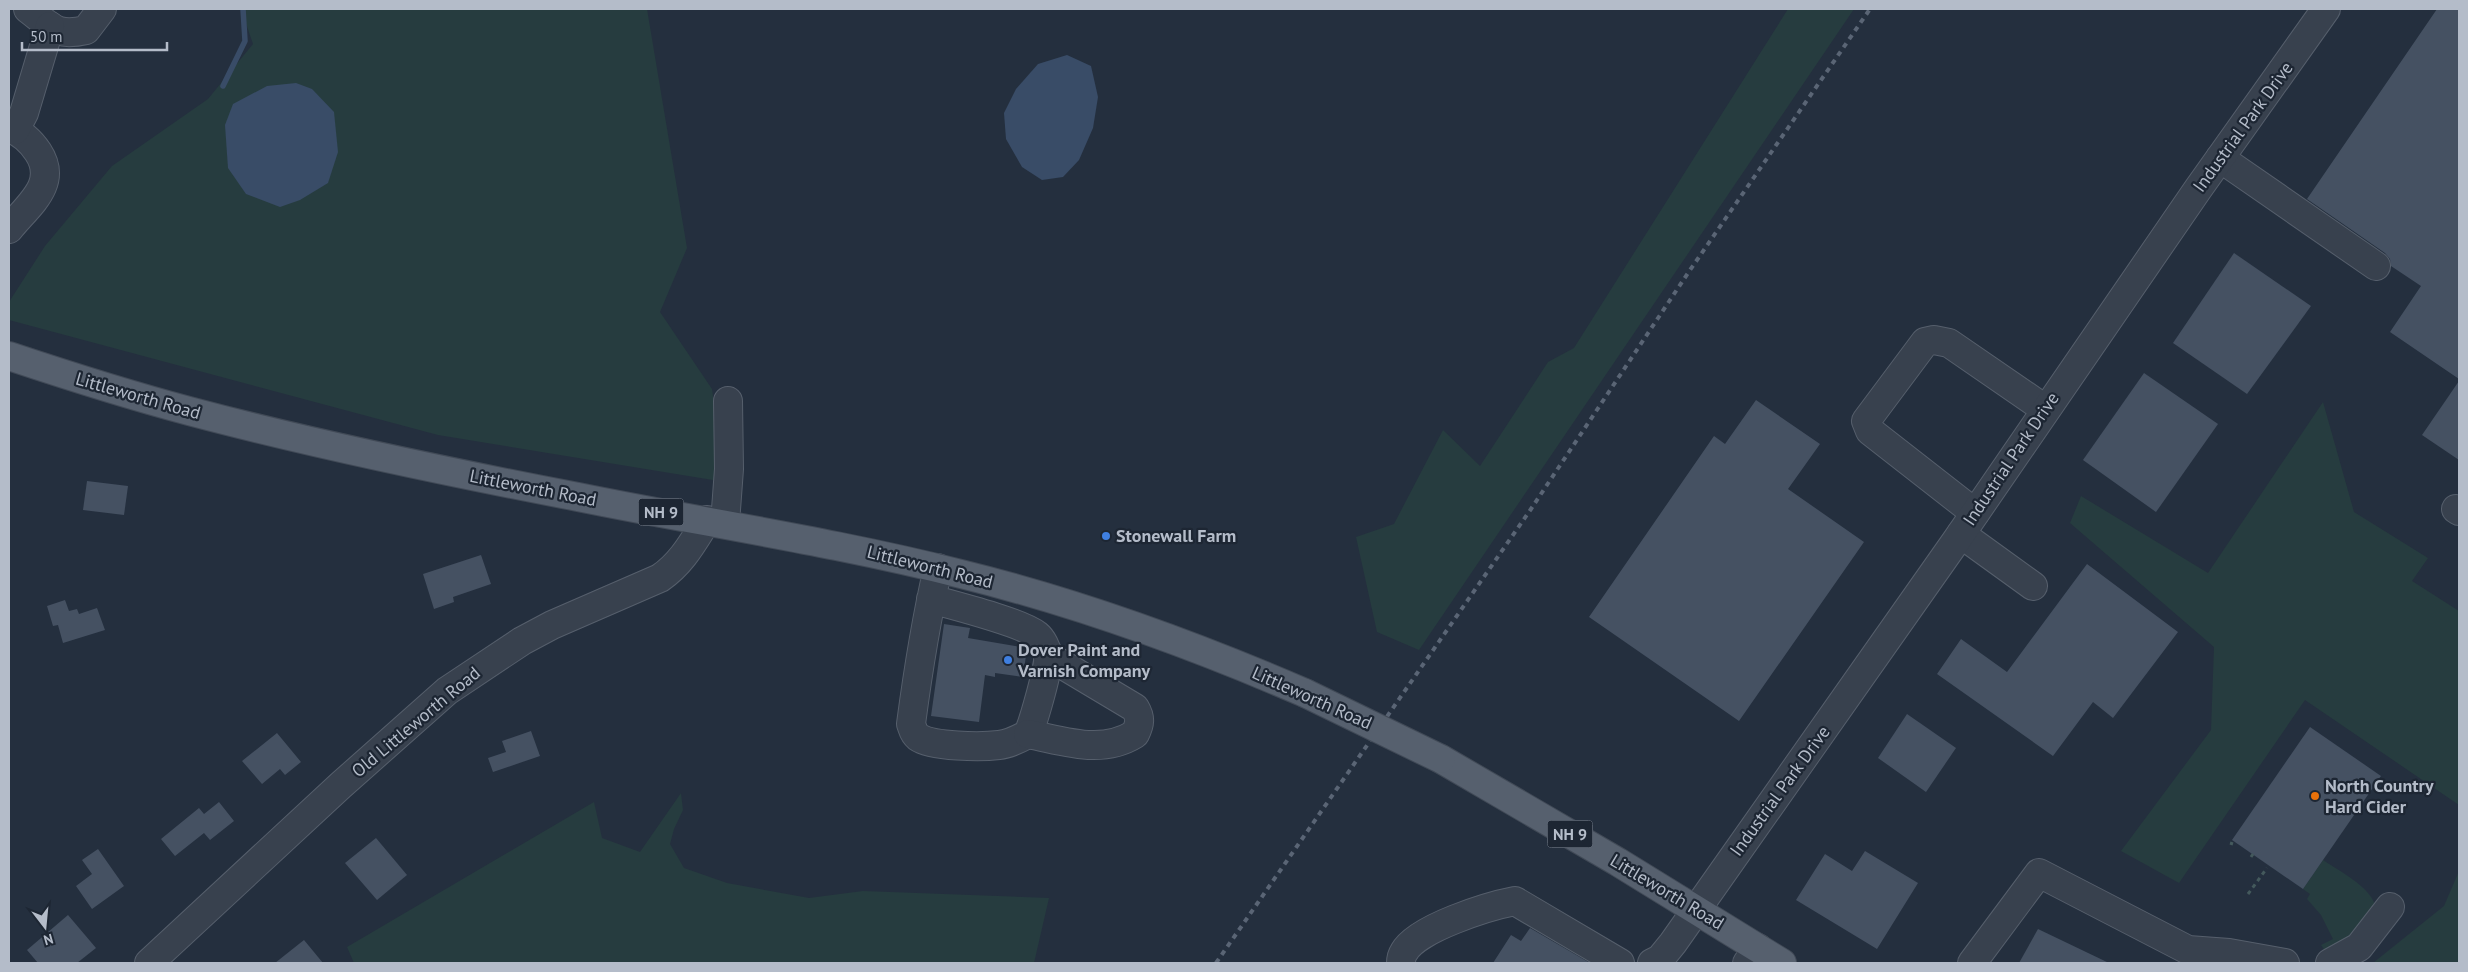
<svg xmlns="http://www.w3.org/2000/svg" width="2468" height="972" font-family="'PT Sans',sans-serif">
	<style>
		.green { fill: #263c3f }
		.water { fill: #394c67 }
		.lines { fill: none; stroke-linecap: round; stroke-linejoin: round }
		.stream { stroke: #394c67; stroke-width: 5.5 }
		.building { fill: #455162 }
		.minor-casing { stroke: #565f6c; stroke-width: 30 }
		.major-casing { stroke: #414a57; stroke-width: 30 }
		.path { stroke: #44595c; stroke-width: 3; stroke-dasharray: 4 4; stroke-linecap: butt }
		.minor { stroke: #38414e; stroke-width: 28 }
		.major { stroke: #56606e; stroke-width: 28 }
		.rail { stroke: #5a6575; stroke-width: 4; stroke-dasharray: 5 5; stroke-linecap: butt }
		.major-bridge-casing { stroke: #414a57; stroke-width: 30; stroke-linecap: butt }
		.major-bridge { stroke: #56606e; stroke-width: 28 }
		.shop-dot { fill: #3f7fe0; stroke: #1d2633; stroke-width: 2 }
		.food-dot { fill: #e8710a; stroke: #1d2633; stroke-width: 2 }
		.labels { text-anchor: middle; stroke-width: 4.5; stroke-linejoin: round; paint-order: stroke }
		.shield { fill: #1d2633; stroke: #878f9c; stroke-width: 1 }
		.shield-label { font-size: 16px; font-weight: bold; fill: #b4bcc9 }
		.street-label { font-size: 18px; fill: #b4bcc9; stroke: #1d2633 }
		.poi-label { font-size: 18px; font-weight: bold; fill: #b4bcc9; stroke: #1d2633; text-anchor: start }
	</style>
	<rect width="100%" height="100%" fill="#242f3e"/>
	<g class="green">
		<path d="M241,9H647L687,248L660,312L712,389L725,482L438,435L9,320V302L45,246L112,166L208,99L253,44Z"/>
		<path d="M1788,9H1854L1419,650L1377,632L1356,537L1394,524L1443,430L1480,466L1548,362L1574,348Z"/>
		<path d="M2323,402L2354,512L2428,558L2412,581L2459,611V805L2305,700L2179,883L2121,851L2211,730L2214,647L2070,523L2081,496L2208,573Z"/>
		<path d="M681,793L683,810L674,829L670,844L684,868L727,883L809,898L863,891L1049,898L1034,963H354L347,947L594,802L602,838L640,852Z"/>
		<path d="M2323,860C2339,871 2391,897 2371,920C2359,933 2341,944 2328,955L2321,945L2333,939L2321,915L2307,899L2310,894L2303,889Z"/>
		<path d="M2459,871V963H2373L2444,906Z"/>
	</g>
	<g class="water">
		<path d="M1067,55L1091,66L1098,97L1093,128L1079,160L1063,177L1042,180L1022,167L1006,139L1004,113L1016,89L1038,64Z"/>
		<path d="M296,83L312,89L334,112L338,152L328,183L300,200L280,207L246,194L228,168L225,125L233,104L267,86Z"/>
	</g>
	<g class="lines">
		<path class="stream" d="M223,86L245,41L243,9"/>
	</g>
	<g class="building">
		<path d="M2437,9H2459V379L2390,332L2421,286L2391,266L2390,259L2385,253L2307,199Z"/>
		<path d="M2234,253L2311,306L2247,394L2173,343Z"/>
		<path d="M2144,373L2218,424L2156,512L2083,460Z"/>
		<path d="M2459,381V460L2422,435Z"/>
		<path d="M1756,400L1820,444L1788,489L1864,542L1739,721L1589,617L1714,436L1725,444Z"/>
		<path d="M87,481L128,486L124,515L83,510Z"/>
		<path d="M481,555L491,584L453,597L454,602L434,609L423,574Z"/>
		<path d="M2087,564L2178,632L2113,718L2093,702L2053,756L1937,674L1961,639L2007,672Z"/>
		<path d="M65,600L69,611L77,609L79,614L97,608L105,630L63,643L58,625L53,626L47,606Z"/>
		<path d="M944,624L970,628L968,638L1027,648L1023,677L995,673V677L985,675L979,722L931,716Z"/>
		<path d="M1907,714L1956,748L1926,792L1878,758Z"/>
		<path d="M2310,727L2381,776L2303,889L2232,840Z"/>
		<path d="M531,731L540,756L493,772L488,758L506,752L502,741Z"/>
		<path d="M277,733L301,762L285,775L280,769L262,784L242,761Z"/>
		<path d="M219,802L234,821L210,840L204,833L175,856L161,839L199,808L204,814Z"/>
		<path d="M376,838L407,875L377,900L345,863Z"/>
		<path d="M98,849L124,886L92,909L76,886L92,874L82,860Z"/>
		<path d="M1865,851L1918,883L1877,949L1796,900L1825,854L1852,871Z"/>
		<path d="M68,915L96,948L77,963H38L27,950Z"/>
		<path d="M1530,928L1590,963H1493L1511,935L1521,941Z"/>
		<path d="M2038,929L2109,963H2019Z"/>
		<path d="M304,940L323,963H275Z"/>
	</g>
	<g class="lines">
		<g class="minor-casing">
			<g id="minor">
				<path d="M28,9C52,27 55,37 86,30L102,9"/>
				<path d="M9,127C22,134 30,140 38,152C59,184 28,205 9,229"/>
				<path d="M15,130L24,113L50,26"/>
				<path d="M2220,158L2376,266"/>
				<path d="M2456,509L2459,511"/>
				<path d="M1975,513L1870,431L1866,421L1925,342L1934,340L1949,343L2045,409"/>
				<path d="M725,523L729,469L728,401"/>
				<path d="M1961,534L2033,586"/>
				<path d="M931,599C955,606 1021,622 1037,635C1042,639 1047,649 1048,655C1050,665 1033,723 1028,734C1019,739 1009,744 999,745C982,747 932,747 918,737C913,733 913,729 911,724C918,671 926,620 938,568"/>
				<path d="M1028,734C1065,741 1101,755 1135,734C1140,724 1141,718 1135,708L1048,656"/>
				<path d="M149,963L341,785L447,691L522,641L552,625L660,578C682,563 693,542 707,520"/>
				<path d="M1401,963C1401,960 1402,955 1404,952C1417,928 1489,906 1515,901L1620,963"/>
				<path d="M1652,963L1660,959L1673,943L1956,541L2198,189L2326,9"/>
				<path d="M1747,963L1758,948"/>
				<path d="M1972,963L2039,873L2188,950L2229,953L2285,963"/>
				<path d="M2330,963L2359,947L2390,907"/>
			</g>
		</g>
		<g class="major-casing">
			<g id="major">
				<path d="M9,356C69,376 129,395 189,411C317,445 448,472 578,497C706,523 835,542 961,574C1079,603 1194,645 1305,693"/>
				<path d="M1441,759L1618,862L1782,963"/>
			</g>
		</g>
		<g class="path">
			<path d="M2230,843L2233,844"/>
			<path d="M2251,857L2253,854"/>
			<path d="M2248,894L2267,868"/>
		</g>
		<use href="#minor" class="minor"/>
		<use href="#major" class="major"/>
		<path class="rail" d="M1216,963L1531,509L1688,273L1870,9"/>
		<g class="major-bridge-casing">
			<path id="major-bridge" d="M1305,693L1441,759"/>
		</g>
		<use href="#major-bridge" class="major-bridge"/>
	</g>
	<g class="shop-dot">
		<circle cx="1106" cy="536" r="5"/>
		<circle cx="1008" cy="660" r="5"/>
	</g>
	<circle class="food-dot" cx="2315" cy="796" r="5"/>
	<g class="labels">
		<g class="shield">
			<rect x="638.5" y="498.5" width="45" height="27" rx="4"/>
			<rect x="1547.5" y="820.5" width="45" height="27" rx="4"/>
		</g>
		<g class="shield-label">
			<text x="661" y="518">NH 9</text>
			<text x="1570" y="840">NH 9</text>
		</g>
		<g class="street-label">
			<text transform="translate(2243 127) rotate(-54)" y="6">Industrial Park Drive</text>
			<text transform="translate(138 396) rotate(16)" y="6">Littleworth Road</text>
			<text transform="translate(2011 459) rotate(-56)" y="6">Industrial Park Drive</text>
			<text transform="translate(533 488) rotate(11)" y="6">Littleworth Road</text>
			<text transform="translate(930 567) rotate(14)" y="6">Littleworth Road</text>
			<text transform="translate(1312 698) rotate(24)" y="6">Littleworth Road</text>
			<text transform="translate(416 722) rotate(-40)" y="6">Old Littleworth Road</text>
			<text transform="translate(1780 791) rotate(-54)" y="6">Industrial Park Drive</text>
			<text transform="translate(1667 892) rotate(31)" y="6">Littleworth Road</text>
		</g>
		<g class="poi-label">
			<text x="1116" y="542">Stonewall Farm</text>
			<text x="1018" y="656">Dover Paint and<tspan x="1018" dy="21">Varnish Company</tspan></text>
			<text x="2325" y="792">North Country<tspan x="2325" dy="21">Hard Cider</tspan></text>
		</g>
	</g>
	<rect width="2468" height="972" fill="none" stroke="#b4bcc9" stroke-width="20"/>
	<g transform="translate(45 927) rotate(164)" stroke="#1d2633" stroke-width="4" paint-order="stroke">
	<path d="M0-4L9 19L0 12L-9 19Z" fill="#b4bcc9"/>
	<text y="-8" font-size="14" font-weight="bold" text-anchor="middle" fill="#b4bcc9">N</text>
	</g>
	<path d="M22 42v8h145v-8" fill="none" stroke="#b4bcc9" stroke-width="2.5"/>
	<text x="30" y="42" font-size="15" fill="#b4bcc9" stroke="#1d2633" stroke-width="4" paint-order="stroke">50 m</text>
</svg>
